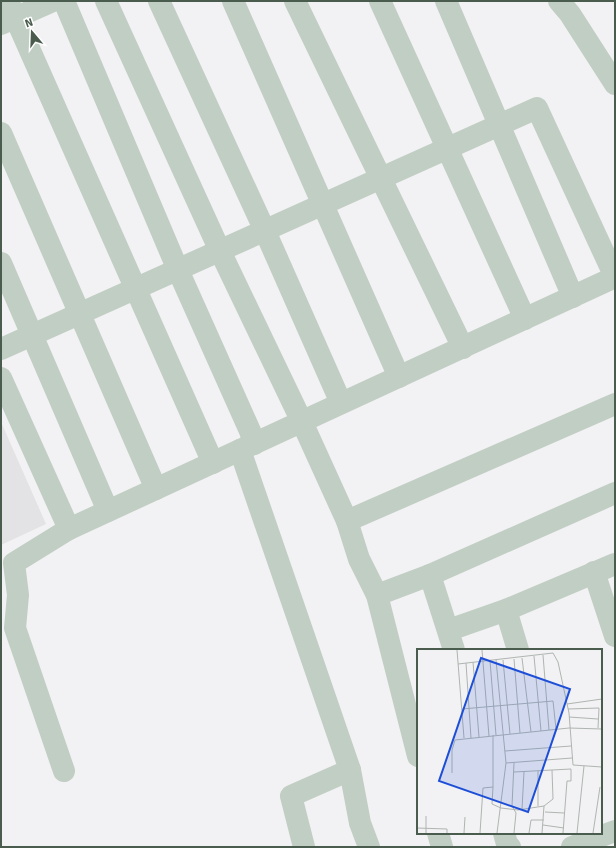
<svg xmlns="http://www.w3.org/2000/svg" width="616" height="848" font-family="Signika,sans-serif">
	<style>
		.education { fill: #e3e2e4 }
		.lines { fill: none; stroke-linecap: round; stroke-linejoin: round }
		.minor { stroke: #c0cec4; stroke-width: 22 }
		.inset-road { fill: none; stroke: #afb5b1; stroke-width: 1 }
		.view { fill: #1d4ed8; fill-opacity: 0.15; stroke: #1d4ed8; stroke-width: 2 }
		.inset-edge { fill: none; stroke: #4a5c4e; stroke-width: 2 }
	</style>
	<rect width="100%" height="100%" fill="#f2f1f3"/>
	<path class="education" d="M1,422L46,524L1,545Z"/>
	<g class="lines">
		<g class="minor">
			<path d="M8,1L213,463"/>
			<path d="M64,1L178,270L250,431L254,444"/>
			<path d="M106,1L220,251L302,422L347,521L359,559L377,595L418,756"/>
			<path d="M159,1L265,231L341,403"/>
			<path d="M233,1L399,377"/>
			<path d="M295,1L463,348"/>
			<path d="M380,1L525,319"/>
			<path d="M446,1L573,297"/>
			<path d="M559,1L570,14L615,84"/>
			<path d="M1,24L53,1"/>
			<path d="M1,133L156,489"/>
			<path d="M1,263L108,511"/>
			<path d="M1,349L537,108L615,277"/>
			<path d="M1,378L69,529"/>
			<path d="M240,450L350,770L291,796L304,847"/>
			<path d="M347,521L615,404"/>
			<path d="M594,572L615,636"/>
			<path d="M430,575L454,650"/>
			<path d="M377,595L430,575L615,493"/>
			<path d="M506,610L518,650"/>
			<path d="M449,630L506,610L615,564"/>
			<path d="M350,770L360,823L369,847"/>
			<path d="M64,771L15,628L18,595L14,563L69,529L615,277"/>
			<path d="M438,833L442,847"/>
			<path d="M504,833L507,844L510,847"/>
			<path d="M572,847L615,831"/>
		</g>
	</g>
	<g transform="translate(417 649)">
		<rect width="185" height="185" fill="#f2f1f3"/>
		<path class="inset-road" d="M40,1L47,89M65,1L72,87M126,6L132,81M117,7L124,82M105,9L114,83M97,10L103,84M79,11L89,114L80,184M86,11L93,85M73,12L79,86M56,13L62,88M49,14L54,89M41,15L136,4L141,13L152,64L156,116L185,118M150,55L185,50M45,60L136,52L139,80M151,60L182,59L181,79M152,68L181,70M88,102L154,97M89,114L155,109M97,123L154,120V132H150L146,184M35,124V101L38,91L152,79L185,80M76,138L75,155L84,159L101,161L127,157L136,150L135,121M121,157V122M105,160L107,123M128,163L147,164M9,167V184M126,176L147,179M0,179L30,180V184M47,184L48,168M63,184L66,139L76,138V86M97,184L99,164L95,157L97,114M112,184L114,171H127M125,184L127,157M160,184L167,117M176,184L183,138"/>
		<path class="view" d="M64,9L153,40L111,163L22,132Z"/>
		<rect width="185" height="185" class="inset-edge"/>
	</g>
	<rect width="616" height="848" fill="none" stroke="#4a5c4e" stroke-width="4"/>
	<g transform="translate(32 32) rotate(341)" stroke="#ffffff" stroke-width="3" paint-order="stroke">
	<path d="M0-3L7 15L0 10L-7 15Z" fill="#4a5c4e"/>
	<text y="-6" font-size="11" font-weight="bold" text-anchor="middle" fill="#4a5c4e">N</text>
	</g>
</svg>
